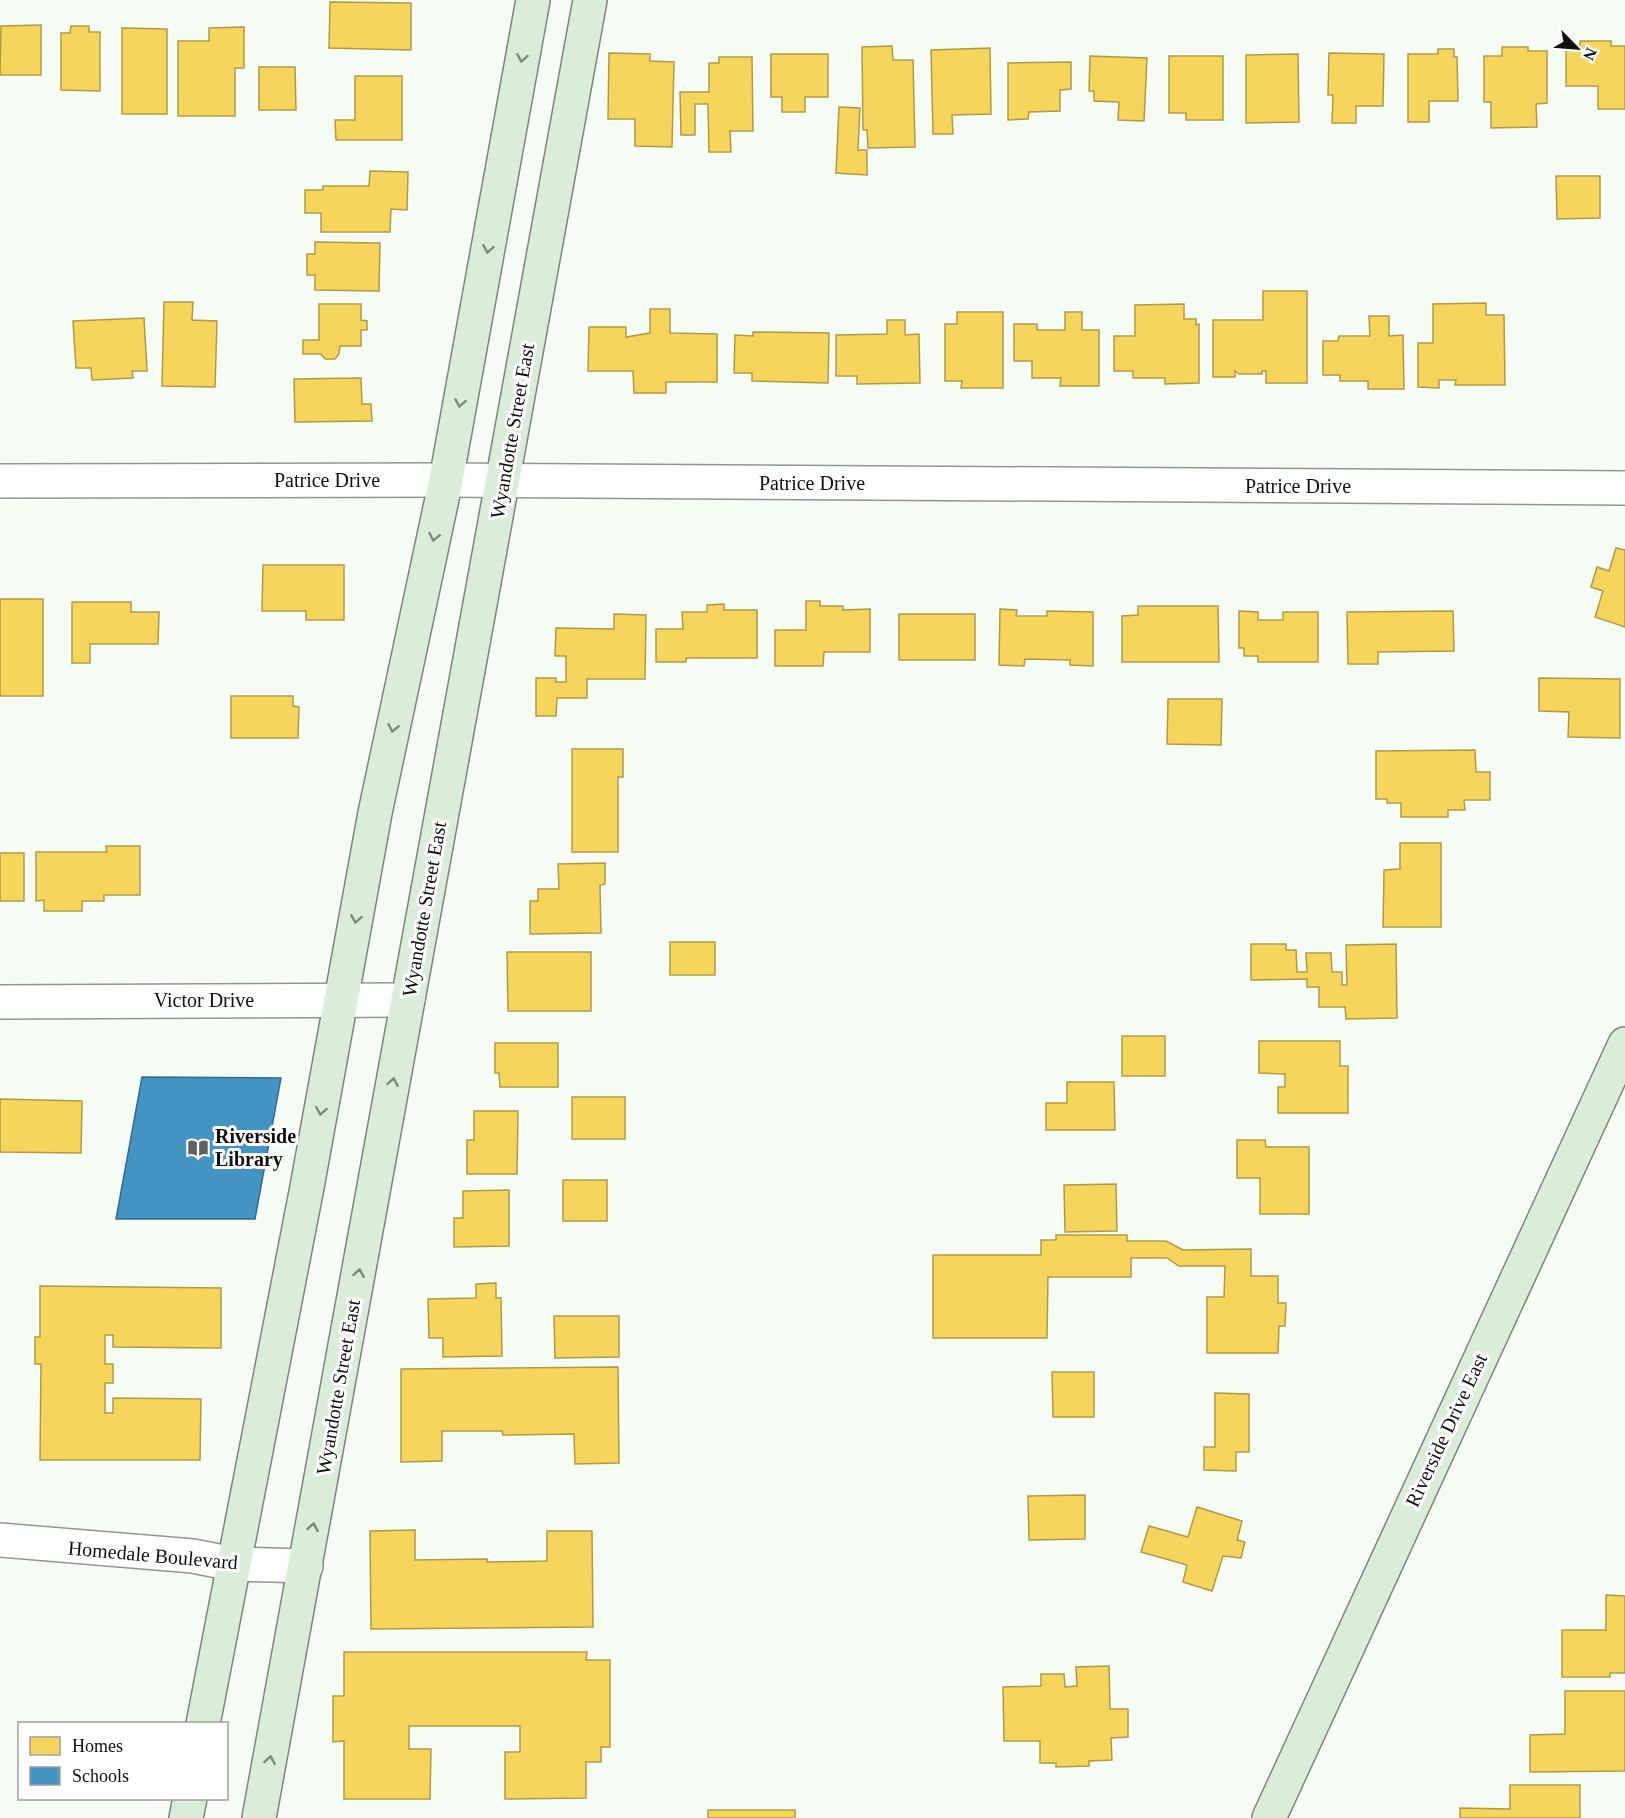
<svg xmlns="http://www.w3.org/2000/svg" width="1625" height="1818" font-family="'Times New Roman',serif">
	<style>
		.homes { fill: #f6d55c; stroke: #b19a45; stroke-width: 1.5 }
		.schools { fill: #4393c3; stroke: #336b8d; stroke-width: 1.5 }
		.lines { fill: none; stroke-linecap: round; stroke-linejoin: round }
		.minor-casing { stroke: #929692; stroke-width: 36 }
		.major-casing { stroke: #7f837f; stroke-width: 36 }
		.minor { stroke: #fdfffd; stroke-width: 33 }
		.major { stroke: #daedd9; stroke-width: 33 }
		.oneway { stroke: #7f897e }
		.labels { text-anchor: middle; stroke-width: 6; stroke-linejoin: round; paint-order: stroke }
		.street-label { font-size: 20px; fill: #0f0f0f; stroke: #fff }
		.poi-label { font-size: 20px; font-weight: bold; fill: #0f0f0f; stroke: #fff; text-anchor: start }
	</style>
	<rect width="100%" height="100%" fill="#f4fcf4"/>
	<g class="homes">
		<path d="M330,2L411,3V50L329,48Z"/>
		<path d="M41,25V75H0L1,26Z"/>
		<path d="M71,26H89V32H100V91L61,90V33H70Z"/>
		<path d="M244,27V68H235V116H178V41H209V28Z"/>
		<path d="M122,28L167,29V114H122Z"/>
		<path d="M1580,41H1611V46H1625V109H1598V86H1566V47H1580Z"/>
		<path d="M892,46L893,60H913L915,147L868,148L867,130H863L862,47Z"/>
		<path d="M1502,47H1528V51H1547V103L1536,104L1537,127L1491,128V102H1484V56H1502Z"/>
		<path d="M990,48L991,114L952,115L953,134H933L931,50Z"/>
		<path d="M1438,49H1454V57H1457L1458,101H1429V122H1408V54H1438Z"/>
		<path d="M609,53L650,54V61L674,62L672,147L635,146V119H608Z"/>
		<path d="M1329,53L1384,54L1383,106H1356V123H1332L1333,95H1328Z"/>
		<path d="M771,54H828V97H805V112H782V97H771Z"/>
		<path d="M1298,54L1299,122L1246,123V55Z"/>
		<path d="M1090,56L1147,58L1144,121L1118,120L1119,102L1094,101V91H1089Z"/>
		<path d="M1169,56H1223V120H1186V113H1169Z"/>
		<path d="M719,57H752L753,131H730L731,152H709L708,104H695V135H681L680,92H709V63H719Z"/>
		<path d="M1071,62V89L1060,90V111L1029,112L1028,119L1008,120V63Z"/>
		<path d="M259,67H295L296,110H259Z"/>
		<path d="M355,76H402V140H336L335,120H355Z"/>
		<path d="M839,107L860,108L858,150H867V175L836,173Z"/>
		<path d="M370,171L408,172L407,210L391,209L390,232H321V213H305V190H323V186H369Z"/>
		<path d="M1556,176H1600V218L1557,219Z"/>
		<path d="M315,242L380,243L379,291L315,290V275H307V254H315Z"/>
		<path d="M1263,291H1307V383H1266V371H1262V374H1239L1235,371V377H1213V320H1263Z"/>
		<path d="M164,302H193L192,320L217,321L215,387L162,386Z"/>
		<path d="M1486,303V315H1504L1505,385H1455L1456,380H1439V388L1418,387V343H1433V304Z"/>
		<path d="M319,304H361V320L367,321V330H361V346H340L339,354L335,359H325L321,354H303V340H319Z"/>
		<path d="M1184,304V319H1196V325L1199,324V383L1165,384V378H1133V371H1114V336H1135V305Z"/>
		<path d="M650,309H670V333L717,334V382H666V393H634L633,371H588L589,327H626V337L650,333Z"/>
		<path d="M957,312H1003V388H961L962,381H945V324H957Z"/>
		<path d="M1065,312H1082V330H1099V386H1060L1061,378H1032V361H1014V324H1037V330H1065Z"/>
		<path d="M1369,316H1389V336L1403,335L1404,389H1368V381H1340V375H1323V341H1338L1339,336H1370Z"/>
		<path d="M144,318L147,371H132L133,378L92,380L91,368H76L73,321Z"/>
		<path d="M887,320H905V335L919,334L920,383L857,384V376H836V335L887,334Z"/>
		<path d="M753,332L829,333L828,383L752,381V373H734L735,335L753,336Z"/>
		<path d="M361,378L362,404H371L372,421L295,422L294,379Z"/>
		<path d="M1616,548L1625,550V627L1595,617L1603,591L1591,587L1597,567L1609,571Z"/>
		<path d="M263,565H344V620H306V611H262Z"/>
		<rect x="0" y="599" width="43" height="97"/>
		<path d="M806,601H820V606H843V610L870,609V652H824L823,666H775V630H806Z"/>
		<path d="M72,602H131V612H159L158,644H90V663H72Z"/>
		<path d="M724,604V610H757V658H686V662H656V629H683L682,612H707V605Z"/>
		<path d="M1138,606H1218L1219,662H1122V616L1138,615Z"/>
		<path d="M1000,609L1017,610L1016,616H1047V611L1093,612V666L1070,665V660L1025,659L1024,666L999,665Z"/>
		<path d="M1239,611L1258,612V620H1283V612H1318V662H1258V656H1244V648H1239Z"/>
		<path d="M1453,611L1454,651L1378,652V664H1348L1347,612Z"/>
		<path d="M614,614L646,615L645,679H587V698H557L556,716H536V678H556V682H566V656H555L556,628L614,629Z"/>
		<rect x="899" y="614" width="76" height="46"/>
		<path d="M1539,678L1620,679V738L1568,737L1569,712L1539,711Z"/>
		<path d="M231,696H293V706L299,707L298,738H231Z"/>
		<path d="M1168,699H1222L1221,745L1167,744Z"/>
		<path d="M572,749H623V777H618V852H572Z"/>
		<path d="M1475,750L1476,772H1490V800H1464L1465,810H1448V817H1401V803H1387V799H1376V751Z"/>
		<path d="M1400,843H1441V927H1383L1384,870L1400,869Z"/>
		<path d="M106,846H140V895H104V901H82V911H44V900L36,901V852H107Z"/>
		<rect x="0" y="853" width="24" height="48"/>
		<path d="M605,863V884L600,885L601,933L530,934V901H538V889H559L558,864Z"/>
		<rect x="670" y="942" width="45" height="33"/>
		<path d="M1251,944H1286V950H1296L1297,972H1307L1306,953H1331L1332,972H1342V985H1347L1346,945L1396,944L1397,1018L1346,1019L1345,1007H1319V987H1307V979L1251,980Z"/>
		<path d="M507,952H591V1011H508Z"/>
		<rect x="1122" y="1036" width="43" height="40"/>
		<path d="M1259,1041H1340V1066H1348V1113H1278V1087H1285V1074L1259,1073Z"/>
		<path d="M495,1043H558V1087H500L499,1073H495Z"/>
		<path d="M1067,1082H1114L1115,1130H1046V1103H1067Z"/>
		<rect x="572" y="1097" width="53" height="42"/>
		<path d="M0,1099L82,1101L81,1153L0,1152Z"/>
		<path d="M474,1111H518L517,1174H467V1140H474Z"/>
		<path d="M1237,1140H1265L1266,1147H1309V1214H1260V1178H1237Z"/>
		<rect x="563" y="1180" width="44" height="41"/>
		<path d="M1116,1184L1117,1231L1065,1232L1064,1185Z"/>
		<path d="M509,1190V1246L454,1247V1218H463V1191Z"/>
		<path d="M1056,1235H1127V1241H1166L1183,1250L1251,1249V1276H1278V1303H1286L1285,1326H1279L1278,1353H1207V1297H1224L1225,1266H1179L1167,1258H1131V1277H1048L1047,1338H933V1255H1041V1240H1056Z"/>
		<path d="M496,1283V1298H501L502,1356L443,1357V1338H429L428,1299L476,1298V1284Z"/>
		<path d="M40,1286L221,1288V1348L113,1347V1335H105V1364H113V1383H105V1413H113V1398L201,1399L200,1460H40L41,1364H35V1337H40Z"/>
		<path d="M554,1316H619V1357L555,1358Z"/>
		<path d="M618,1367L619,1463L575,1464L574,1434L503,1435L502,1431H442V1461L401,1462V1369Z"/>
		<path d="M1052,1372H1094V1417H1053Z"/>
		<path d="M1215,1393L1249,1394V1452H1236V1471L1204,1470V1447H1215Z"/>
		<path d="M1085,1495V1539L1029,1540L1028,1496Z"/>
		<path d="M1197,1507L1242,1521L1237,1540L1245,1542L1241,1558L1223,1556L1212,1591L1183,1582L1187,1565L1141,1552L1149,1526L1188,1537Z"/>
		<path d="M415,1530V1560L487,1559V1562L547,1561V1531H592L593,1627L371,1629L370,1531Z"/>
		<path d="M1606,1595L1625,1596V1673H1610V1677H1562V1630H1606Z"/>
		<path d="M344,1652H587L586,1660H610V1747H601V1762H586V1798L505,1799V1752H520V1726H409V1749H431L430,1799H344V1741L333,1742V1696H344Z"/>
		<path d="M1109,1666L1110,1709H1128V1737L1111,1738L1112,1760L1089,1761V1766L1056,1767V1763H1040V1741H1004L1003,1687L1041,1686V1674H1064L1065,1687L1077,1686L1076,1667Z"/>
		<path d="M1565,1691H1625V1771L1530,1772V1735L1565,1734Z"/>
		<path d="M1510,1785H1580V1818H1460V1808L1510,1809Z"/>
		<rect x="708" y="1810" width="87" height="8"/>
	</g>
	<path class="schools" d="M142,1077L281,1078L255,1219H116Z"/>
	<g class="lines">
		<g class="minor-casing">
			<g id="minor">
				<path d="M0,481L446,480L1625,488"/>
				<path d="M0,1002L408,1000"/>
				<path d="M0,1540L193,1556L233,1564L306,1566"/>
			</g>
		</g>
		<g class="major-casing">
			<g id="major">
				<path d="M203,1724L307,1187L375,813L446,480L533,0"/>
				<path d="M186,1818L190,1798"/>
				<path d="M259,1818L590,0"/>
				<path d="M1269,1818L1625,1044"/>
			</g>
		</g>
		<use href="#minor" class="minor"/>
		<use href="#major" class="major"/>
	</g>
	<defs><path id="oneway-chevron" d="M-2-3.5L2.5 0L-2 3.5" fill="none" stroke-width="1.6" stroke-linecap="round" stroke-linejoin="round" transform="scale(1.5)"/></defs>
	<g class="oneway">
		<use href="#oneway-chevron" transform="translate(522 58) rotate(100)"/>
		<use href="#oneway-chevron" transform="translate(488 249) rotate(100)"/>
		<use href="#oneway-chevron" transform="translate(460 403) rotate(100)"/>
		<use href="#oneway-chevron" transform="translate(434 537) rotate(102)"/>
		<use href="#oneway-chevron" transform="translate(393 728) rotate(102)"/>
		<use href="#oneway-chevron" transform="translate(356 919) rotate(100)"/>
		<use href="#oneway-chevron" transform="translate(393 1082) rotate(-80)"/>
		<use href="#oneway-chevron" transform="translate(321 1111) rotate(100)"/>
		<use href="#oneway-chevron" transform="translate(359 1273) rotate(-80)"/>
		<use href="#oneway-chevron" transform="translate(313 1527) rotate(-80)"/>
		<use href="#oneway-chevron" transform="translate(270 1760) rotate(-80)"/>
	</g>
	<defs>
		<g id="library-bare" transform="scale(1.62)"><path d="M-6-4Q-3-5.5-.7-3.5V5Q-3 3-6 4ZM6-4Q3-5.5 .7-3.5V5Q3 3 6 4Z" fill="#5f625f" stroke="#fff" stroke-width="2.5" paint-order="stroke"/></g>
	</defs>
	<g fill-rule="evenodd">
		<use href="#library-bare" x="198" y="1148"/>
	</g>
	<g class="labels">
		<g class="street-label">
			<text transform="translate(512 431) rotate(-80)" y="7">Wyandotte Street East</text>
			<text x="327" y="487">Patrice Drive</text>
			<text x="812" y="490">Patrice Drive</text>
			<text x="1298" y="493">Patrice Drive</text>
			<text transform="translate(424 909) rotate(-80)" y="7">Wyandotte Street East</text>
			<text x="204" y="1007">Victor Drive</text>
			<text transform="translate(338 1387) rotate(-80)" y="7">Wyandotte Street East</text>
			<text transform="translate(1446 1430) rotate(-65)" y="7">Riverside Drive East</text>
			<text transform="translate(153 1555) rotate(5)" y="7">Homedale Boulevard</text>
		</g>
		<g class="poi-label">
			<text x="215" y="1143">Riverside<tspan x="215" dy="23">Library</tspan></text>
		</g>
	</g>
	<rect x="18" y="1722" width="210" height="78" fill="#ffffff" stroke="#9f9f9f" stroke-width="1.5"/>
	<rect x="30" y="1737" width="30" height="18" fill="#f6d55c" stroke="#9f9f9f" stroke-width="1.5"/>
	<text x="72" y="1752" font-size="18" fill="#0f0f0f">Homes</text>
	<rect x="30" y="1767" width="30" height="18" fill="#4393c3" stroke="#9f9f9f" stroke-width="1.5"/>
	<text x="72" y="1782" font-size="18" fill="#0f0f0f">Schools</text>
	<g transform="translate(1577 48) rotate(115)" stroke="#ffffff" stroke-width="4.5" paint-order="stroke">
	<path d="M0-4.5L10 22L0 15L-10 22Z" fill="#0f0f0f"/>
	<text y="-9" font-size="16" font-weight="bold" text-anchor="middle" fill="#0f0f0f">N</text>
	</g>
</svg>
